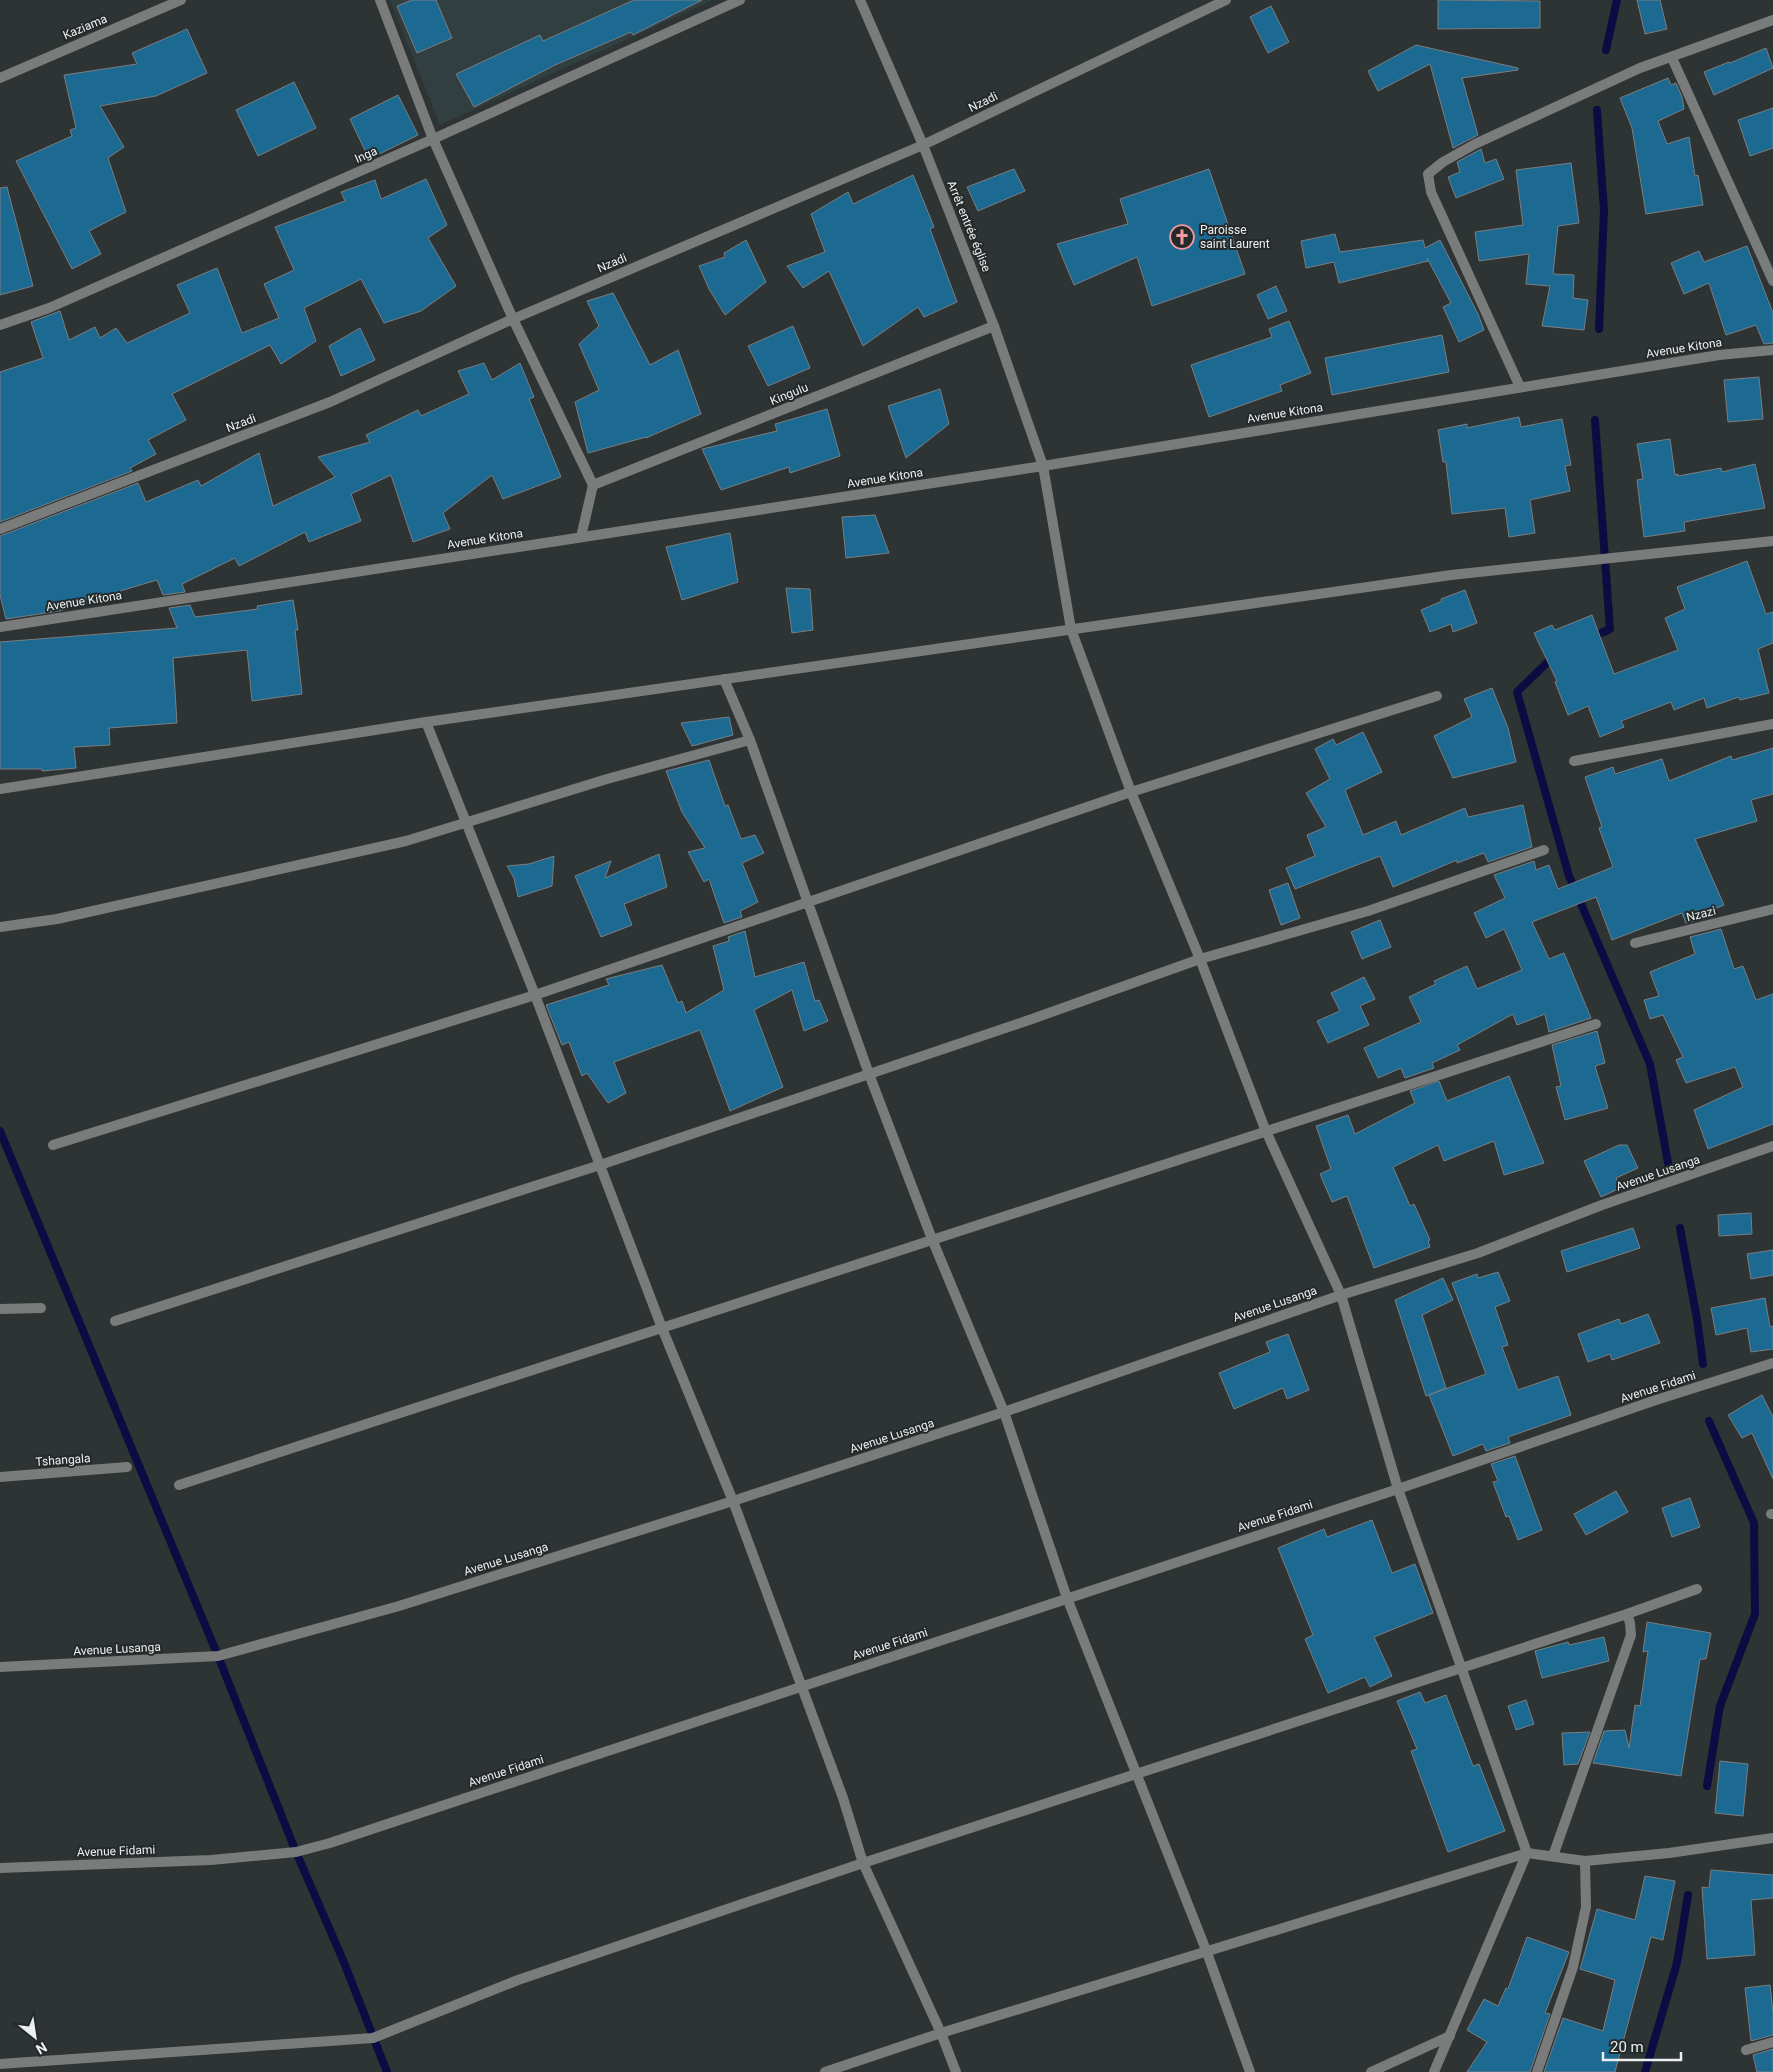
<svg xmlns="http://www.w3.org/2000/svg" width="1773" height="2072" font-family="Roboto,sans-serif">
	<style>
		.built { fill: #323f40 }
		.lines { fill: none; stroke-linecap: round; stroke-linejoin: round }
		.stream { stroke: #0b0d42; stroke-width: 8 }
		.building { fill: #1c6992; stroke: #7a7e81 }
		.lane { stroke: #7a7c7b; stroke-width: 10 }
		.street { stroke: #7a7c7b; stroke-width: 10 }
		.labels { text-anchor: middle; stroke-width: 4; stroke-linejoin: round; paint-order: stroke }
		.street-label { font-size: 12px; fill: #ecefef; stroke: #242929 }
		.poi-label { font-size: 12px; fill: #ecefef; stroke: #242929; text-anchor: start }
	</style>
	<rect width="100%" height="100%" fill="#2e3333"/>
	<path class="built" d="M390,0H713L440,125Z"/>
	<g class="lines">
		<g class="stream">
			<path d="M1606,50L1617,0"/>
			<path d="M1597,110L1604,211L1599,329"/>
			<path d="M1590,638L1610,629L1595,420"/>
			<path d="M1555,655L1517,692L1569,876L1650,1064L1669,1168"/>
			<path d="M0,1131L218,1656L296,1852L343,1960L387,2072"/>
			<path d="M1680,1228L1697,1319L1703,1364"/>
			<path d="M1707,1786L1720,1706L1755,1614L1754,1523L1709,1421"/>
			<path d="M1645,2072L1677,1963L1688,1895"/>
		</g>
	</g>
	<g class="building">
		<path d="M412,0H436L452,38L417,53L397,6Z"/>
		<path d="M634,0H702L633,35L631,32L555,65L474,107L456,74L540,35L543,41Z"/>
		<path d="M1438,0L1540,1V28L1438,29Z"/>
		<path d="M1637,0H1660L1667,29L1645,34Z"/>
		<path d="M1271,6L1289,42L1268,53L1250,17Z"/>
		<path d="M187,29L207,73L156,96L100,106L124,147L108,158L126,212L89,231L101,254L72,269L16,161L72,136L70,130L76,128L64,75L137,64L132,53Z"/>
		<path d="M1416,45L1518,68V70L1462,78L1478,135L1453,148L1430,64L1378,91L1368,71Z"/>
		<path d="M1766,48L1773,68L1714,95L1704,72L1729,62L1730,63Z"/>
		<path d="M1668,78L1671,85L1676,83L1682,97L1684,109L1658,121L1667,144L1689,137L1695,176L1698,175L1703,205L1646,214L1632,128L1620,98Z"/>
		<path d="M294,82L316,128L258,156L236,110Z"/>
		<path d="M398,95L418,135L369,159L350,119Z"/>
		<path d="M1773,108V148L1750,156L1738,120Z"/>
		<path d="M1481,149L1485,163L1496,159L1504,179L1456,198L1448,177L1460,172L1457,162Z"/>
		<path d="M1571,163L1579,223L1558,226L1553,274L1574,275L1573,298L1588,300L1584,330L1542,326L1550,286L1526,284L1529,254L1479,261L1475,232L1523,225L1516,170Z"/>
		<path d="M1014,169L1025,191L978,211L967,187Z"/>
		<path d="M1209,169L1245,274L1152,306L1137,257L1074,285L1057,244L1128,224L1120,199Z"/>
		<path d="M913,175L934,227L930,229L957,302L924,317L918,307L863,346L829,271L803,288L787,266L825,252L811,214L848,192L853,204Z"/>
		<path d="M426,179L447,225L428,238L456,286L421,311L384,323L361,279L304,308L316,341L281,364L270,345L172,394L186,420L148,440L156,454L130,468L132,471L0,522V372L43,358L31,322L60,311L69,340L95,327L100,338L116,328L127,343L190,313L177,285L217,268L242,333L279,318L264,284L294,270L275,227L345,201L341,192L375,180L381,199Z"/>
		<path d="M7,187L33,286L0,295V188Z"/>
		<path d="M1335,234L1340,252L1423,240L1425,248L1440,240L1478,314L1484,330L1459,342L1443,307L1451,303L1427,258L1428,261L1339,283L1334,262L1306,268L1301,241Z"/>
		<path d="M746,240L766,282L725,315L709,289L699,266L725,257L724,253Z"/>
		<path d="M1747,246L1773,313V343L1764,344L1756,325L1726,335L1709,283L1684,294L1671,263L1699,251L1704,262Z"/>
		<path d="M1276,286L1287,311L1268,319L1257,295Z"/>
		<path d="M613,293L650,365L678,350L701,414L646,438V437L588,453L575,402L599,390L579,344L599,326L587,301Z"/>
		<path d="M1289,321L1311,373L1280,385L1282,391L1209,417L1191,365L1272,337L1269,329Z"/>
		<path d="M793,326L810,368L768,386L748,346Z"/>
		<path d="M360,328L375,360L341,376L329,346Z"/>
		<path d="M1442,335L1449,372L1332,395L1325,358Z"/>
		<path d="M484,363L492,380L520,363L534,397L529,399L561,477L503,499L492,475L443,513L450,529L413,542L391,475L351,494L361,521L309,542L305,532L239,566L235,558L182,584L185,592L163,595L157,580L120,591L121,593L59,611L6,619L0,595V536L138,483L146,502L198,480L201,486L259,453L273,506L335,477L318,457L370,442L366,435L418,410L421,416L469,394L458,371Z"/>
		<path d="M1759,377L1763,419L1728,422L1724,380Z"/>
		<path d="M940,389L949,424L906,458L888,406Z"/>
		<path d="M827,409L840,456L790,473L789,467L721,490L702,449L777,431L775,424Z"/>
		<path d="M1519,417L1521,427L1562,419L1571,465L1565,466L1570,491L1530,500L1535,533L1509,537L1505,508L1452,514L1446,462H1443L1438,430L1467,424V428Z"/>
		<path d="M1670,439L1675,475L1678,474V476L1721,468L1722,472L1755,464L1765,508L1684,522L1685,531L1644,537L1637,480L1643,479L1637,444Z"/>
		<path d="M875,515L889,553L846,558L842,517Z"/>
		<path d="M730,533L738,582L682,600L666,547Z"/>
		<path d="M1747,561L1766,614L1773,612V643L1758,649L1769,693L1740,700L1739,697L1707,708L1704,698L1674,710L1671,702L1621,721L1624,727L1600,737L1588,706L1568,715L1555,682L1557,681L1534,633L1552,625L1555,630L1592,615L1614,674L1678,650L1665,618L1685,609L1677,587Z"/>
		<path d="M786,588L810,589L813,630L792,633Z"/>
		<path d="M1465,590L1477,623L1453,632L1451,624L1430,632L1421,610L1442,601L1441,599Z"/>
		<path d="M293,600L298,630H295L302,694L252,701L247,650L173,658L177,723L109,728L110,745L74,747L76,768L42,771V769H0V642L177,628L169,608L190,605L195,617L258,609L257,606Z"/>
		<path d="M1492,688L1508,728L1516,762L1453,778L1434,736L1472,717L1464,699Z"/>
		<path d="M729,717L733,735L692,746L681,723Z"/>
		<path d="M1363,732L1382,772L1345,790L1363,835L1396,821L1401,835L1465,808L1468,817L1523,805L1532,847L1488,862L1484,853L1457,863V860L1393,887L1380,856L1295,889L1286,868L1315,856L1307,835L1326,827L1306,793L1330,779L1315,749L1333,739L1336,745Z"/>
		<path d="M1773,748V794L1751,800L1757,821L1695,839L1724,905L1714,909L1716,916L1686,923L1682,913L1612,940L1596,897L1532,922L1549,959L1564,953L1591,1018L1549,1032L1545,1014L1517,1025L1513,1014L1457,1045L1460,1050L1432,1063L1434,1068L1405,1078L1401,1068L1378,1078L1364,1048L1421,1022L1409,997L1436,984L1434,981L1467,966L1477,989L1522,970L1504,929L1486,938L1474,913L1505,898L1494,875L1534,861L1536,870L1549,865L1558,889L1613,867L1599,828L1602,827L1585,777L1613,767L1615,774L1662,759L1669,781L1731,756L1732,760Z"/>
		<path d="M709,760L725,806L728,805L741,839L755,835L764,853L742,863L758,902L740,911L742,917L724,923L709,879L704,882L688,852L705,848L682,812L666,771Z"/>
		<path d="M659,854L667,887L624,904L632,925L601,937L575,876L611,861L605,878Z"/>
		<path d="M554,856L552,886L518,897L514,878L507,866L529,864Z"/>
		<path d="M1288,883L1300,918L1281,925L1269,890Z"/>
		<path d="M1380,920L1391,947L1362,959L1351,932Z"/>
		<path d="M1721,929L1734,969L1743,966L1756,1000L1773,994V1124L1708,1149L1694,1110L1743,1087L1735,1067L1686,1083L1676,1060L1683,1057L1663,1015L1650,1019L1644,1000L1659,996L1650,972L1695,954L1690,937Z"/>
		<path d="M745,931L755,977L804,962L815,1001L819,1000L828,1021L804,1031L792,990L754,1010L783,1087L730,1111L700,1030L614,1062L626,1093L608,1103L587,1073L582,1076L569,1042L562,1045L546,1005L609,985L606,979L662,965L678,1003L682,1001L686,1013L724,990L713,946L729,941L728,937Z"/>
		<path d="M1364,977L1375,999L1360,1006L1369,1025L1328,1043L1317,1021L1340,1011L1331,993Z"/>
		<path d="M1597,1031L1605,1063L1595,1066L1608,1108L1565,1120L1556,1087L1561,1086L1552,1045Z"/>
		<path d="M1509,1076L1544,1163L1504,1175L1494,1141L1444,1161L1438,1145L1393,1167L1410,1206L1414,1204L1430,1240L1428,1241L1430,1247L1374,1268L1347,1196L1332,1202L1320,1174L1331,1169L1316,1126L1348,1115L1355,1134L1415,1103L1410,1091L1439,1081L1447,1101Z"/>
		<path d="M1619,1145H1627L1638,1168L1616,1178L1620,1188L1601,1197L1584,1161Z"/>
		<path d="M1751,1213L1752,1234L1719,1236L1718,1215Z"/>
		<path d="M1633,1228L1640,1248L1567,1272L1561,1251Z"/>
		<path d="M1773,1250V1275L1751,1279L1747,1254Z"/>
		<path d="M1498,1272L1510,1301L1495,1307L1508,1345L1502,1347L1518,1390L1558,1376L1571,1415L1508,1437L1510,1443L1486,1451L1483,1444L1453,1456L1429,1395L1486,1374L1452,1283L1477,1274L1478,1278Z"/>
		<path d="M1443,1278L1453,1300L1422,1315L1446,1388L1426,1396L1395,1300Z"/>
		<path d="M1765,1298L1770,1327L1773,1326V1349L1751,1352L1747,1328L1716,1335L1711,1308Z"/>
		<path d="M1648,1314L1660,1343L1612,1360L1610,1354L1588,1362L1578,1334L1619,1319L1621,1324Z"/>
		<path d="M1288,1334L1309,1390L1287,1399L1283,1388L1234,1409L1219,1373L1270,1352L1266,1342Z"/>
		<path d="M1762,1395L1773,1417V1479L1752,1433L1742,1438L1728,1415Z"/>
		<path d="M1515,1456L1542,1530L1518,1540L1509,1516L1506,1517L1493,1482L1498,1481L1491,1464Z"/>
		<path d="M1616,1491L1628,1512L1586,1535L1574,1514Z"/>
		<path d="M1690,1498L1700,1527L1672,1537L1662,1508Z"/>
		<path d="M1372,1520L1392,1573L1415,1564L1433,1613L1374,1637L1392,1676L1370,1687L1365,1677L1328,1693L1305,1639L1313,1635L1278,1548L1324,1529L1327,1537Z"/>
		<path d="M1647,1622L1711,1633L1706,1659H1700L1681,1776L1593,1763L1604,1731L1625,1730L1629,1748L1635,1705L1640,1706L1648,1651L1643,1652Z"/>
		<path d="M1604,1637L1609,1661L1542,1678L1535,1651L1568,1642L1569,1645Z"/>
		<path d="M1420,1692L1425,1703L1446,1695L1473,1766L1479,1764L1505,1831L1448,1852L1411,1751L1417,1749L1397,1701Z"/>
		<path d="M1526,1700L1534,1724L1516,1730L1508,1706Z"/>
		<path d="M1590,1732L1578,1764L1564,1765L1562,1733Z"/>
		<path d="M1720,1761L1748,1764L1743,1816L1715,1813Z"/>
		<path d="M1711,1870L1773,1875V1898L1751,1900L1755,1955L1707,1959L1702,1887L1709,1888Z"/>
		<path d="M1645,1876L1675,1881L1663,1940L1651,1937L1615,2072H1544L1563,2018L1603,2031L1615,1980L1580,1969L1597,1909L1635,1920Z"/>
		<path d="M1527,1937L1569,1952L1545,2013L1550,2014L1530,2072H1467L1487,2042L1467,2030L1484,1999L1498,2006L1506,1988L1508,1989Z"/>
		<path d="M1770,1985L1773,2013V2035L1751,2041L1745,1988Z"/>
		<path d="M1773,2049V2072H1757L1753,2055Z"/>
	</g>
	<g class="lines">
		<g class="lane">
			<path d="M0,927L57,919L406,841L607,779L750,740"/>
			<path d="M1746,2050L1773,2042"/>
		</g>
		<g class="street">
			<path d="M380,0L433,139L513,319L593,485L581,537"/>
			<path d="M860,0L923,145L994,326L1043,466L1071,629L1131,792L1200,959L1265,1129L1341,1295L1398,1489L1527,1853L1434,2072"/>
			<path d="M1672,58L1773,281"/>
			<path d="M0,78L181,0"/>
			<path d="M0,325L49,308L433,139L740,0"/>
			<path d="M1520,387L1431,192L1428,174L1443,162L1475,144L1640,68L1773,20"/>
			<path d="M593,485L994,326"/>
			<path d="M0,529L330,402L513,319L923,145L1226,0"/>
			<path d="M0,627L1043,466L1719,355L1773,350"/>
			<path d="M724,679L750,740L869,1074L932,1239L1004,1412L1067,1598L1206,1950L1250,2072"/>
			<path d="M426,722L535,995L662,1328L733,1501L843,1798L863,1863L941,2033L956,2072"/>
			<path d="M1574,761L1773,724"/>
			<path d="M0,789L426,722L1451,575L1773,541"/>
			<path d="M1635,943L1773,909"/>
			<path d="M53,1145L535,995L1131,792L1437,696"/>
			<path d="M0,1309L41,1308"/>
			<path d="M115,1321L600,1165L1032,1019L1200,959L1368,911L1544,850"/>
			<path d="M0,1477L127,1467"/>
			<path d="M179,1485C651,1332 1122,1174 1596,1024"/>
			<path d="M1771,1514H1773"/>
			<path d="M0,1667L218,1656L399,1606L733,1501L1004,1412L1341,1295L1478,1253L1602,1205L1773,1146"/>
			<path d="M1553,1856L1631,1635L1630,1623L1627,1614"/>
			<path d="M0,1868L211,1860L296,1852L330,1843L1398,1489L1656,1400L1773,1363"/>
			<path d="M0,2064L373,2038L518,1980L863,1863L1627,1614L1697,1589"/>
			<path d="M825,2072L941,2033L1527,1853L1585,1861L1669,1853L1773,1838"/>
			<path d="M1371,2072L1450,2036"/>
			<path d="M1537,2072L1573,1967L1586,1907L1585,1861"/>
		</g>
	</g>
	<defs>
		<g id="church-ring" transform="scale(1.25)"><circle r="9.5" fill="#242929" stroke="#f49aa0" stroke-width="1.5"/><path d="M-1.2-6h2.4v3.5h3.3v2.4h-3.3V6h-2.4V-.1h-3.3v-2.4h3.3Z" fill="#f49aa0"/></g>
	</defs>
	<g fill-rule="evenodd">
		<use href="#church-ring" x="1182" y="237"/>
	</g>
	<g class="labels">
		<g class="street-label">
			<text transform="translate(85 27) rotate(-23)" y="4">Kaziama</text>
			<text transform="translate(983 102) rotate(-26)" y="4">Nzadi</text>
			<text transform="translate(366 155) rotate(-24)" y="4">Inga</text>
			<text transform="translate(969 226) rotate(68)" y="4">Arrêt entrée église</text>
			<text transform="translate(612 263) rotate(-23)" y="4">Nzadi</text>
			<text transform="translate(1684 348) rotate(-9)" y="4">Avenue Kitona</text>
			<text transform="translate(789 394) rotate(-22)" y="4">Kingulu</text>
			<text transform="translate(1285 413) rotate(-9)" y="4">Avenue Kitona</text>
			<text transform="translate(241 423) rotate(-21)" y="4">Nzadi</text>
			<text transform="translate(885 478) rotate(-9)" y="4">Avenue Kitona</text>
			<text transform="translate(485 539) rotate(-9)" y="4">Avenue Kitona</text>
			<text transform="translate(84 601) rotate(-9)" y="4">Avenue Kitona</text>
			<text transform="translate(1701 914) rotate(-14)" y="4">Nzazi</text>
			<text transform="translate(1658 1173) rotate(-19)" y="4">Avenue Lusanga</text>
			<text transform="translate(1275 1304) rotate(-19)" y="4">Avenue Lusanga</text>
			<text transform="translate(1658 1387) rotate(-18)" y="4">Avenue Fidami</text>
			<text transform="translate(892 1436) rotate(-18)" y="4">Avenue Lusanga</text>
			<text transform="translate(63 1460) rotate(-4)" y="4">Tshangala</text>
			<text transform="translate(1275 1516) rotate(-18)" y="4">Avenue Fidami</text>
			<text transform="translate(506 1559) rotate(-17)" y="4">Avenue Lusanga</text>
			<text transform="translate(890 1644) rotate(-18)" y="4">Avenue Fidami</text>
			<text transform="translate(117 1649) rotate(-3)" y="4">Avenue Lusanga</text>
			<text transform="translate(506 1771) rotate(-18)" y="4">Avenue Fidami</text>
			<text transform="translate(116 1851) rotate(-2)" y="4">Avenue Fidami</text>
		</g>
		<g class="poi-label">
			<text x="1200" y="234">Paroisse<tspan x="1200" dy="14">saint Laurent</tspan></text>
		</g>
	</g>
	<g transform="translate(35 2037) rotate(150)" stroke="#242929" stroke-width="4" paint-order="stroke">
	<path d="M0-4L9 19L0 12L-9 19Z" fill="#ecefef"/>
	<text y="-8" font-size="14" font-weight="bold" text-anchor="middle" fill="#ecefef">N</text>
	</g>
	<path d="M1603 2052v8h78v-8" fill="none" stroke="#ecefef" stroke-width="2.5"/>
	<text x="1610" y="2052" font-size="15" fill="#ecefef" stroke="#242929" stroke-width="4" paint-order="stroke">20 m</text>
</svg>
